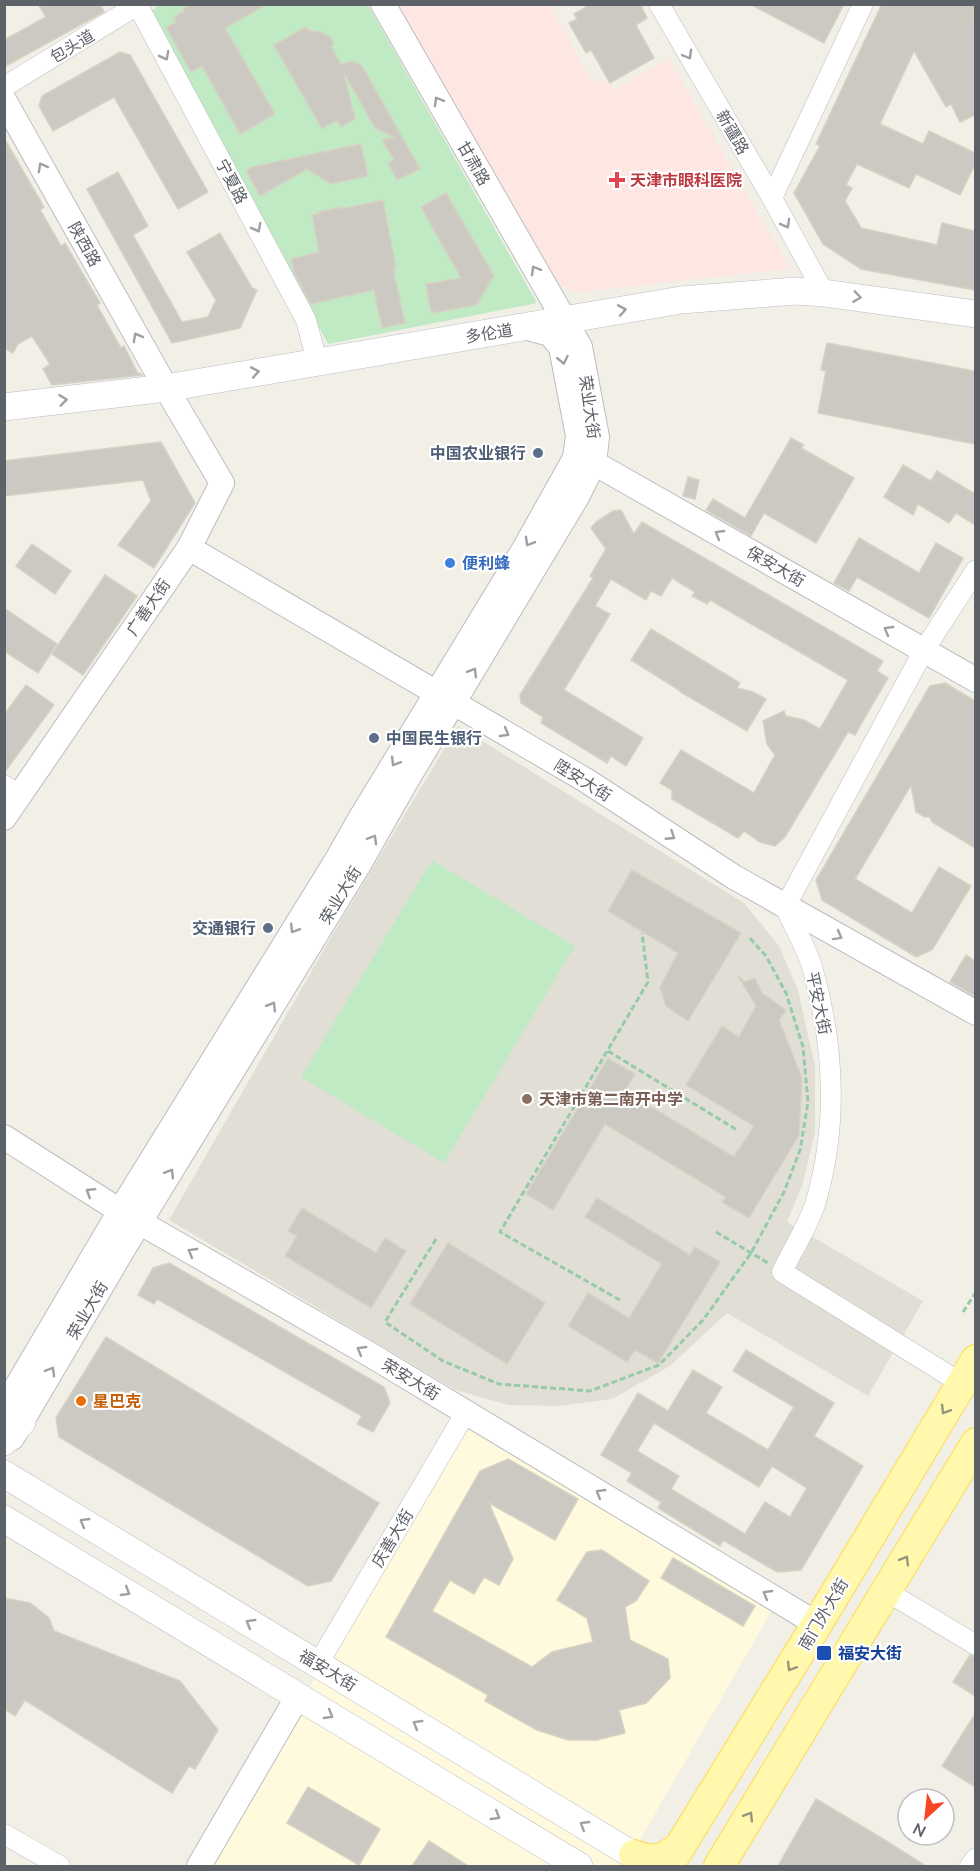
<svg xmlns="http://www.w3.org/2000/svg" width="980" height="1871" font-family="'Nunito Sans','Noto Sans SC',sans-serif">
	<style>
		.commercial { fill: #fffadd }
		.education { fill: #e1dfd5 }
		.medical { fill: #fee7e2 }
		.green { fill: #c0eac4 }
		.building { fill: #ccc9c3; stroke: #d6d2c3; stroke-width: 1.5; fill-rule: evenodd }
		.lines { fill: none; stroke-linecap: round; stroke-linejoin: round }
		.minor-casing { stroke: #babdc2; stroke-width: 21 }
		.tertiary-casing { stroke: #babdc2; stroke-width: 26 }
		.secondary-casing { stroke: #bbbec5; stroke-width: 28 }
		.primary-casing { stroke: #fedc52; stroke-width: 32 }
		.path { stroke: #97caaa; stroke-width: 3; stroke-dasharray: 6 3; stroke-linecap: butt }
		.minor { stroke: #fff; stroke-width: 20 }
		.tertiary { stroke: #fff; stroke-width: 24 }
		.secondary { stroke: #fff; stroke-width: 27 }
		.primary { stroke: #fff8ad; stroke-width: 30 }
		.oneway { stroke: #9ea0a4 }
		.oneway2 { stroke: #969680 }
		.health-dot { fill: #e0444e; stroke: #fff; stroke-width: 2 }
		.service-dot { fill: #5c6f8a; stroke: #fff; stroke-width: 2 }
		.shop-dot { fill: #3f7fe0; stroke: #fff; stroke-width: 2 }
		.education-dot { fill: #8d6e63; stroke: #fff; stroke-width: 2 }
		.food-dot { fill: #e8710a; stroke: #fff; stroke-width: 2 }
		.transit-dot { fill: #1a4fb4; stroke: #fff; stroke-width: 2 }
		.labels { text-anchor: middle; stroke-width: 4.5; stroke-linejoin: round; paint-order: stroke }
		.street-label { font-size: 16px; fill: #5d6168; stroke: #fff }
		.health-label { font-size: 16px; font-weight: bold; fill: #be3a42; stroke: #fff; text-anchor: start }
		.service-label { font-size: 16px; font-weight: bold; fill: #4e5e75; stroke: #fff; text-anchor: end }
		.shop-label { font-size: 16px; font-weight: bold; fill: #366cbe; stroke: #fff; text-anchor: start }
		.education-label { font-size: 16px; font-weight: bold; fill: #785e54; stroke: #fff; text-anchor: start }
		.food-label { font-size: 16px; font-weight: bold; fill: #c56008; stroke: #fff; text-anchor: start }
		.transit-label { font-size: 16px; font-weight: bold; fill: #164399; stroke: #fff; text-anchor: start }
	</style>
	<rect width="100%" height="100%" fill="#f1efe6"/>
	<path class="commercial" d="M468,1417L771,1612L625,1866H205Z"/>
	<path class="education" d="M458,726L744,903L779,946L798,990L815,1066V1132L803,1183L787,1222L923,1301L868,1396L727,1313L670,1366L612,1399L559,1406L508,1405L456,1390L169,1220L330,939Z"/>
	<path class="medical" d="M395,5H549L590,78L610,83L614,90L668,58L790,269L578,292L564,287L555,281Z"/>
	<g class="green">
		<path d="M161,4L368,5L537,303L328,344L152,10Z"/>
		<path d="M432,860L575,946L444,1163L301,1077Z"/>
	</g>
	<g class="building">
		<path d="M38,4H100L104,12L4,67V40L46,17Z"/>
		<path d="M190,4H268L225,28L275,114L240,134L202,66L191,72L166,28L176,22L174,17L184,11L183,9Z"/>
		<path d="M591,4H640L647,18L636,25L654,58L610,83L591,50L586,53L569,23L577,19L574,14Z"/>
		<path d="M750,4H844L824,43Z"/>
		<path d="M882,4H974L975,115L960,122L951,104L946,107L914,51L880,124L923,144L929,131L975,153V164L960,195L916,174L909,188L857,164L846,185L852,188L845,201L861,228L937,245L942,223L975,231V290L861,269L823,244L794,193L820,146L816,144Z"/>
		<path d="M306,27L308,30L321,32L330,37L334,44L331,46L341,64L353,61L362,66L420,169L397,180L388,163L394,160L382,140L394,137L375,128L344,73L355,119L341,127L337,120L322,129L274,45Z"/>
		<path d="M120,52L130,55L208,192L178,209L114,97L53,131L39,106L42,96Z"/>
		<path d="M4,138L44,207L40,210L61,246L65,243L100,303L97,305L121,348L124,346L137,372L142,375L52,385L43,369L50,364L32,336L18,344L13,353L4,348Z"/>
		<path d="M361,144L368,176L331,184L307,169L260,196L246,171L252,167Z"/>
		<path d="M118,172L148,226L133,235L182,322L208,317L216,300L187,252L220,233L252,288L257,290L240,328L172,343L87,189Z"/>
		<path d="M446,193L494,276L476,305L431,313L426,284L461,278L421,207Z"/>
		<path d="M383,200L396,268L394,269L395,277L405,323L382,328L374,290L311,304L294,272L291,259L319,252L312,215L319,214L318,212L341,207L342,209Z"/>
		<path d="M827,343L975,371V444L818,413L826,371L821,370Z"/>
		<path d="M791,438L804,445L801,448L854,478L816,543L764,513L751,536L706,510L713,499L745,518Z"/>
		<path d="M161,442L195,503L154,568L118,545L151,501L143,480L4,496V461Z"/>
		<path d="M903,465L931,481L937,471L975,494V525L956,513L949,523L918,504L913,515L884,497Z"/>
		<path d="M688,477L699,480L695,499L683,496Z"/>
		<path d="M621,510L634,534L642,522L883,661L877,671L888,678L864,719L855,735L848,732L785,837L775,846L760,842L744,831L738,838L672,799V790L660,783L681,750L754,793L775,755L767,744L763,721L784,711L786,716L804,720L820,729L848,680L710,600L707,604L692,596L695,592L672,578L661,596L651,591L646,600L611,579L595,606L610,614L564,690L643,738L626,766L611,756L607,763L541,723L543,717L521,703L520,695L593,578L590,576L606,549L591,528L596,522L613,511Z"/>
		<path d="M859,538L919,573L936,543L963,558L929,618L857,577L849,591L834,583Z"/>
		<path d="M32,544L71,571L55,594L16,566Z"/>
		<path d="M105,575L137,596L83,675L52,654Z"/>
		<path d="M4,608L57,644L38,673L4,651Z"/>
		<path d="M651,629L740,683L737,688L753,692L766,699L747,731L679,691V690L631,660Z"/>
		<path d="M945,683L975,701V848L932,822L930,817H925L916,812L911,785L855,879L912,913L939,867L971,886L932,950L916,957L822,900L816,880L930,686Z"/>
		<path d="M26,685L54,705L4,773V715Z"/>
		<path d="M632,870L741,933L688,1021L666,1006L660,987L678,953L608,911Z"/>
		<path d="M966,955L975,961V996L950,982Z"/>
		<path d="M738,976L745,982L755,978L762,993L786,1010L779,1020L802,1078L799,1135L749,1218L722,1202L726,1197L605,1124L553,1210L526,1194L608,1058L635,1074L625,1091L734,1157L754,1126L686,1085L722,1026L739,1037L756,1006Z"/>
		<path d="M597,1198L690,1255L695,1247L720,1262L658,1363L635,1350L627,1362L568,1326L588,1293L629,1318L662,1264L585,1217Z"/>
		<path d="M302,1208L376,1253L385,1238L406,1251L371,1308L285,1256L297,1236L288,1231Z"/>
		<path d="M448,1243L545,1303L507,1364L410,1304Z"/>
		<path d="M169,1263L384,1387L390,1403L373,1432L357,1424L362,1416L157,1299L154,1304L138,1295L153,1268Z"/>
		<path d="M106,1337L379,1503L331,1581L308,1586L59,1437L56,1418Z"/>
		<path d="M746,1350L834,1403L814,1436L863,1466L801,1570L777,1572L723,1540L720,1546L658,1508L661,1502L627,1481L632,1473L601,1455L638,1393L668,1411L693,1370L722,1387L706,1413L768,1450L794,1407L733,1371ZM654,1423L759,1487L772,1466L807,1488L790,1517L765,1502L745,1534L671,1489L679,1476L637,1451Z"/>
		<path d="M508,1459L578,1499L555,1540L489,1503L513,1559L499,1585L484,1577L474,1594L450,1580L432,1611L532,1667L552,1652L593,1642L587,1618L557,1600L587,1552L602,1550L649,1581L636,1601L625,1607L630,1640L668,1659L670,1678L646,1703L619,1710L625,1733L597,1740H568L537,1730L485,1701L488,1695L386,1637L480,1471Z"/>
		<path d="M673,1558L755,1606L743,1626L661,1578Z"/>
		<path d="M4,1598L30,1603L49,1618L54,1631L180,1681L218,1730L195,1769L189,1766L172,1793L25,1700L15,1716L4,1709Z"/>
		<path d="M970,1655L975,1657V1696L953,1682Z"/>
		<path d="M975,1714V1787L942,1766Z"/>
		<path d="M308,1787L380,1829L359,1865L287,1823Z"/>
		<path d="M816,1799L875,1834L926,1866H778Z"/>
		<path d="M429,1841L468,1866H412Z"/>
	</g>
	<g class="lines">
		<g class="minor-casing">
			<g id="minor">
				<path d="M137,4L306,320L317,361"/>
				<path d="M659,4L772,198L824,293"/>
				<path d="M4,87L139,4"/>
				<path d="M772,198L863,4"/>
				<path d="M4,785L19,795"/>
				<path d="M961,1383L782,1272C792,1251 810,1223 816,1201C838,1125 834,1046 813,970C807,948 794,927 785,907L924,650L976,570"/>
				<path d="M886,1591L976,1645"/>
				<path d="M318,1664L466,1412"/>
				<path d="M4,1834L60,1866"/>
				<path d="M970,1866L976,1858"/>
			</g>
		</g>
		<g class="tertiary-casing">
			<g id="tertiary">
				<path d="M4,100L166,388L222,483L189,548L4,818"/>
				<path d="M580,459L594,463L976,680"/>
				<path d="M189,548L587,781L734,877L976,1013"/>
				<path d="M4,1137L120,1211L369,1354L817,1624"/>
				<path d="M4,1408L120,1211L338,858L360,819L523,551L575,458L578,436L561,347L550,334L523,327"/>
				<path d="M12,1438L125,1246L358,866L405,783L577,497L594,463L597,437L580,347L383,4"/>
				<path d="M199,1866L298,1696"/>
			</g>
		</g>
		<g class="secondary-casing">
			<g id="secondary">
				<path d="M4,407L166,388L681,300L796,291L824,293L976,314"/>
				<path d="M4,1442L22,1422"/>
				<path d="M4,1474L651,1866"/>
				<path d="M4,1519L579,1866"/>
			</g>
		</g>
		<g class="primary-casing">
			<g id="primary">
				<path d="M634,1855C653,1863 664,1860 679,1847"/>
				<path d="M668,1866L817,1624L976,1360"/>
				<path d="M719,1866L976,1443"/>
			</g>
		</g>
		<g class="path">
			<path d="M608,1051L737,1130"/>
			<path d="M716,1232L768,1263"/>
			<path d="M436,1239L385,1322L443,1361L499,1384L590,1391L659,1365L703,1320L751,1253L784,1192L800,1150L808,1102L803,1047L786,993L766,956L748,936"/>
			<path d="M620,1300L500,1232L648,982L642,933"/>
			<path d="M963,1312L976,1292"/>
		</g>
		<use href="#minor" class="minor"/>
		<use href="#tertiary" class="tertiary"/>
		<use href="#secondary" class="secondary"/>
		<use href="#primary" class="primary"/>
	</g>
	<defs><path id="oneway-chevron" d="M-2-3.5L2.5 0L-2 3.5" fill="none" stroke-width="1.6" stroke-linecap="round" stroke-linejoin="round" transform="scale(1.5)"/></defs>
	<g class="oneway">
		<use href="#oneway-chevron" transform="translate(688 55) rotate(60)"/>
		<use href="#oneway-chevron" transform="translate(165 56) rotate(62)"/>
		<use href="#oneway-chevron" transform="translate(438 101) rotate(-120)"/>
		<use href="#oneway-chevron" transform="translate(42 167) rotate(-119)"/>
		<use href="#oneway-chevron" transform="translate(786 224) rotate(61)"/>
		<use href="#oneway-chevron" transform="translate(257 228) rotate(62)"/>
		<use href="#oneway-chevron" transform="translate(535 270) rotate(-120)"/>
		<use href="#oneway-chevron" transform="translate(857 297) rotate(8)"/>
		<use href="#oneway-chevron" transform="translate(622 310) rotate(-10)"/>
		<use href="#oneway-chevron" transform="translate(137 337) rotate(-119)"/>
		<use href="#oneway-chevron" transform="translate(563 360) rotate(79)"/>
		<use href="#oneway-chevron" transform="translate(255 372) rotate(-10)"/>
		<use href="#oneway-chevron" transform="translate(63 400) rotate(-7)"/>
		<use href="#oneway-chevron" transform="translate(719 534) rotate(-150)"/>
		<use href="#oneway-chevron" transform="translate(529 542) rotate(120)"/>
		<use href="#oneway-chevron" transform="translate(888 630) rotate(-150)"/>
		<use href="#oneway-chevron" transform="translate(473 672) rotate(-59)"/>
		<use href="#oneway-chevron" transform="translate(505 733) rotate(30)"/>
		<use href="#oneway-chevron" transform="translate(395 762) rotate(121)"/>
		<use href="#oneway-chevron" transform="translate(671 836) rotate(33)"/>
		<use href="#oneway-chevron" transform="translate(373 839) rotate(-60)"/>
		<use href="#oneway-chevron" transform="translate(294 929) rotate(122)"/>
		<use href="#oneway-chevron" transform="translate(838 936) rotate(29)"/>
		<use href="#oneway-chevron" transform="translate(272 1006) rotate(-59)"/>
		<use href="#oneway-chevron" transform="translate(170 1173) rotate(-59)"/>
		<use href="#oneway-chevron" transform="translate(90 1192) rotate(-148)"/>
		<use href="#oneway-chevron" transform="translate(192 1252) rotate(-150)"/>
		<use href="#oneway-chevron" transform="translate(361 1350) rotate(-150)"/>
		<use href="#oneway-chevron" transform="translate(51 1371) rotate(-60)"/>
		<use href="#oneway-chevron" transform="translate(600 1493) rotate(-149)"/>
		<use href="#oneway-chevron" transform="translate(84 1522) rotate(-149)"/>
		<use href="#oneway-chevron" transform="translate(126 1592) rotate(31)"/>
		<use href="#oneway-chevron" transform="translate(767 1594) rotate(-149)"/>
		<use href="#oneway-chevron" transform="translate(250 1623) rotate(-149)"/>
		<use href="#oneway-chevron" transform="translate(329 1715) rotate(31)"/>
		<use href="#oneway-chevron" transform="translate(417 1724) rotate(-149)"/>
		<use href="#oneway-chevron" transform="translate(496 1816) rotate(31)"/>
		<use href="#oneway-chevron" transform="translate(584 1825) rotate(-149)"/>
	</g>
	<g class="oneway2">
		<use href="#oneway-chevron" transform="translate(945 1410) rotate(121)"/>
		<use href="#oneway-chevron" transform="translate(905 1560) rotate(-59)"/>
		<use href="#oneway-chevron" transform="translate(791 1667) rotate(122)"/>
		<use href="#oneway-chevron" transform="translate(749 1816) rotate(-59)"/>
	</g>
	<path class="health-dot" d="M614 171h6v6h6v6h-6v6h-6v-6h-6v-6h6z"/>
	<g class="service-dot">
		<circle cx="538" cy="453" r="6"/>
		<circle cx="374" cy="738" r="6"/>
		<circle cx="268" cy="928" r="6"/>
	</g>
	<circle class="shop-dot" cx="450" cy="563" r="6"/>
	<circle class="education-dot" cx="527" cy="1099" r="6"/>
	<circle class="food-dot" cx="81" cy="1401" r="6"/>
	<rect class="transit-dot" x="816" y="1645" width="16" height="16" rx="3"/>
	<g class="labels">
		<g class="street-label">
			<text transform="translate(72 46) rotate(-31)" y="6">包头道</text>
			<text transform="translate(733 132) rotate(60)" y="6">新疆路</text>
			<text transform="translate(474 163) rotate(60)" y="6">甘肃路</text>
			<text transform="translate(232 181) rotate(62)" y="6">宁夏路</text>
			<text transform="translate(85 244) rotate(61)" y="6">陕西路</text>
			<text transform="translate(489 333) rotate(-9)" y="6">多伦道</text>
			<text transform="translate(590 407) rotate(82)" y="6">荣业大街</text>
			<text transform="translate(776 566) rotate(30)" y="6">保安大街</text>
			<text transform="translate(148 607) rotate(-56)" y="6">广善大街</text>
			<text transform="translate(583 780) rotate(32)" y="6">陞安大街</text>
			<text transform="translate(340 895) rotate(-59)" y="6">荣业大街</text>
			<text transform="translate(819 1003) rotate(78)" y="6">平安大街</text>
			<text transform="translate(87 1310) rotate(-60)" y="6">荣业大街</text>
			<text transform="translate(411 1379) rotate(31)" y="6">荣安大街</text>
			<text transform="translate(392 1538) rotate(-59)" y="6">庆善大街</text>
			<text transform="translate(823 1614) rotate(-59)" y="6">南门外大街</text>
			<text transform="translate(328 1670) rotate(31)" y="6">福安大街</text>
		</g>
		<g class="health-label">
			<text x="630" y="186">天津市眼科医院</text>
		</g>
		<g class="service-label">
			<text x="526" y="459">中国农业银行</text>
			<text x="386" y="744" text-anchor="start">中国民生银行</text>
			<text x="256" y="934">交通银行</text>
		</g>
		<g class="shop-label">
			<text x="462" y="569">便利蜂</text>
		</g>
		<g class="education-label">
			<text x="539" y="1105">天津市第二南开中学</text>
		</g>
		<g class="food-label">
			<text x="93" y="1407">星巴克</text>
		</g>
		<g class="transit-label">
			<text x="838" y="1659">福安大街</text>
		</g>
	</g>
	<rect width="980" height="1871" fill="none" stroke="#5d6168" stroke-width="12"/>
	<g transform="translate(926 1817) rotate(207)"><circle r="28" fill="#ffffff" stroke="#bec0c3" stroke-width="1.5"/>
	<path d="M0-4.5L10 22L0 15L-10 22Z" fill="#f94624"/>
	<text y="-9" font-size="16" font-weight="bold" text-anchor="middle" fill="#5d6168">N</text>
	</g>
</svg>
